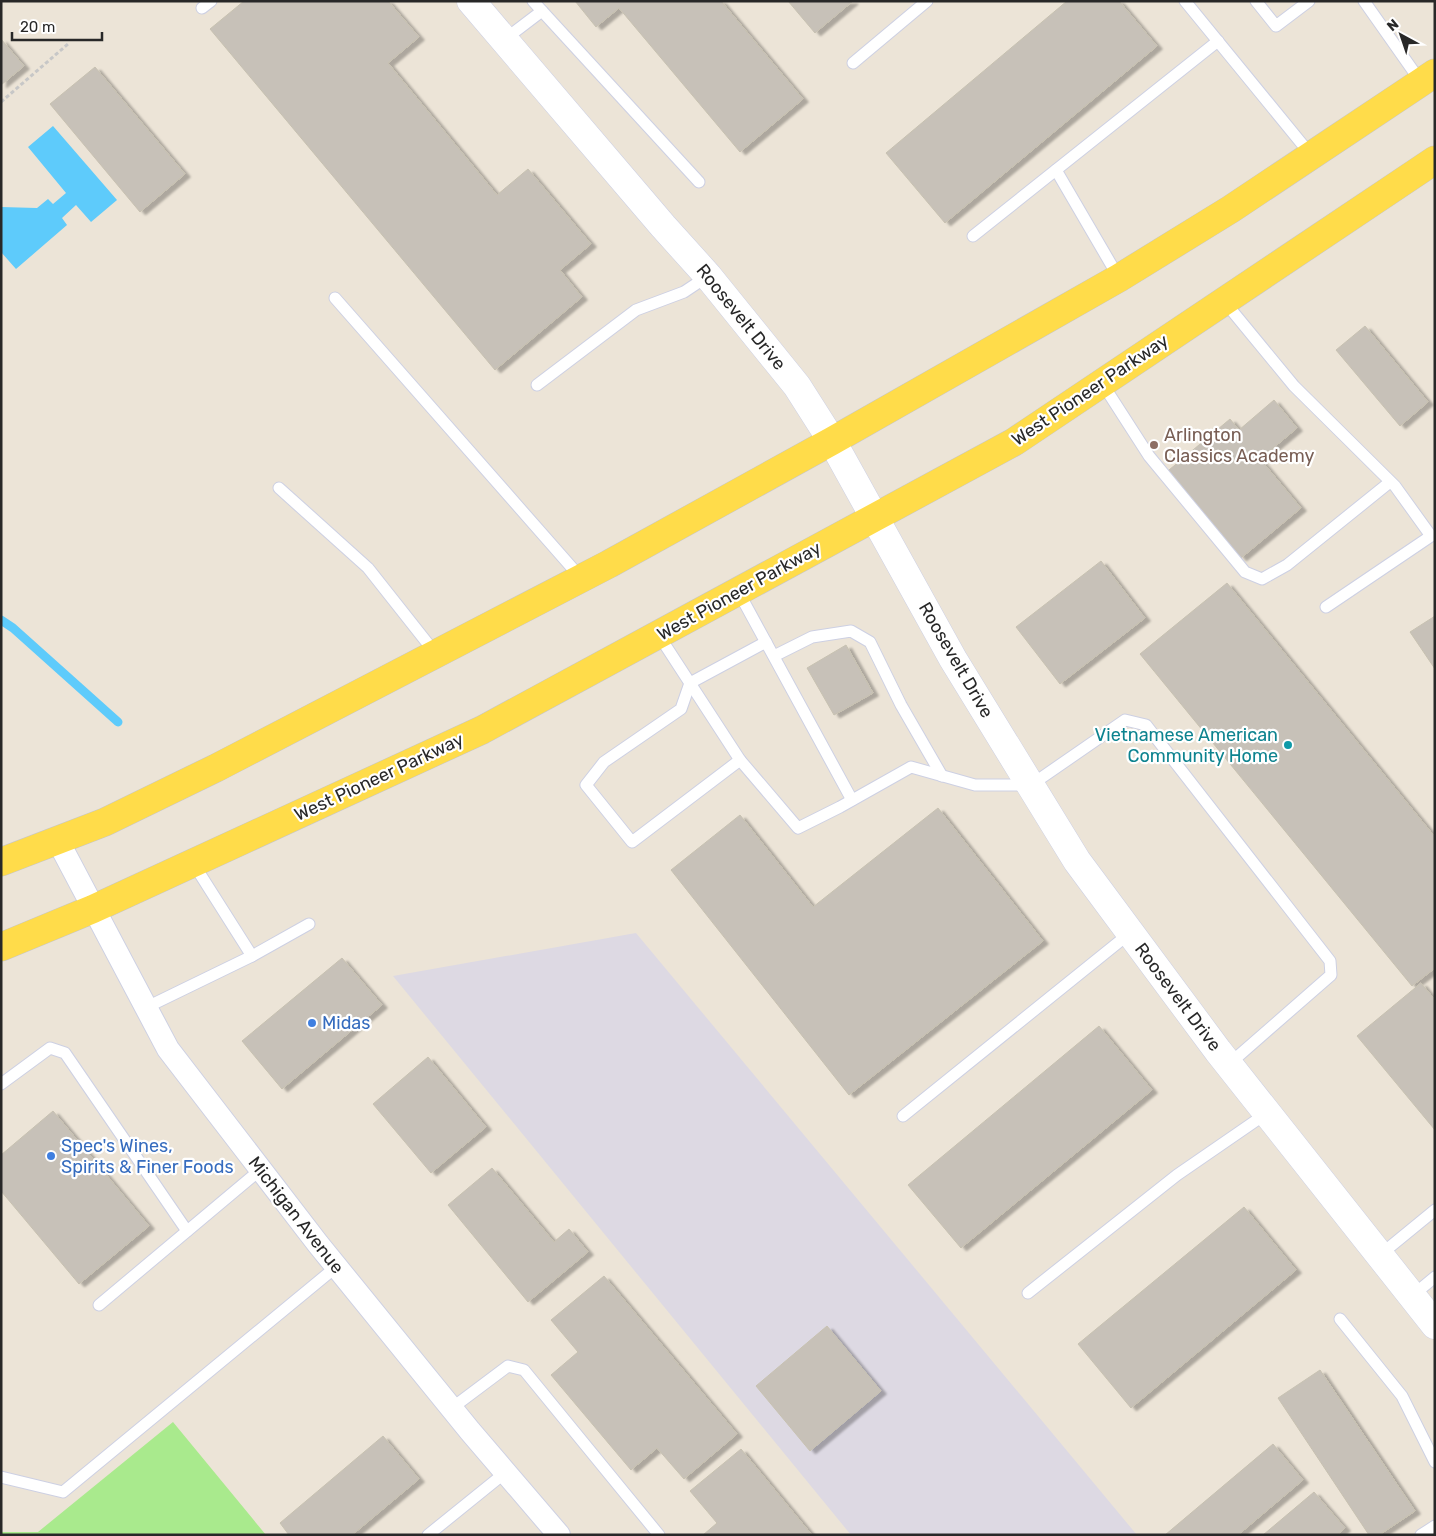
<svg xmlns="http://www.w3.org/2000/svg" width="1436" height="1536" font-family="Rubik,sans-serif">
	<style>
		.industrial { fill: #ddd9e3 }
		.green { fill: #a9ea8d }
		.water { fill: #5ecbfb }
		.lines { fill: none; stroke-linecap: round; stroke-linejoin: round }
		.stream { stroke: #5ecbfb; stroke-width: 9 }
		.building { fill: #c7c1b8; stroke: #c7c1b1; filter: url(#shadow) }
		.lane-casing { stroke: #cdd0e3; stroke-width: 13 }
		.street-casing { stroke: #cdd0e3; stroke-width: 24 }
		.secondary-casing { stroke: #cdd0e3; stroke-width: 29 }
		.primary-casing { stroke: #c7c7c7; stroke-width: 29 }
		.path { stroke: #c7c7c7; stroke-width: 3; stroke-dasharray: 4 2.5; stroke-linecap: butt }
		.lane { stroke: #fff; stroke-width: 11 }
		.street { stroke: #fff; stroke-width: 22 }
		.secondary { stroke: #fff; stroke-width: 28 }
		.primary { stroke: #ffdc4a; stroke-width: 28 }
		.education-dot { fill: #8d6e63; stroke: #fff; stroke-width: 2 }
		.culture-dot { fill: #0f9aa8; stroke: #fff; stroke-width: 2 }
		.shop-dot { fill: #3f7fe0; stroke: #fff; stroke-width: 2 }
		.labels { text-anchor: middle; stroke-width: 4.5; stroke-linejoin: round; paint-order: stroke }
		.street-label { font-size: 18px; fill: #282828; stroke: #fff }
		.education-label { font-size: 18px; fill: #785e54; stroke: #fff; text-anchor: start }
		.culture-label { font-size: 18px; fill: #0d838f; stroke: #fff; text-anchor: end }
		.shop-label { font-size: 18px; fill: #366cbe; stroke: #fff; text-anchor: start }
	</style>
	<defs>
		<filter id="shadow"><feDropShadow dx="5.5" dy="3" stdDeviation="1" flood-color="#0004"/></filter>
	</defs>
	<rect width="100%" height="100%" fill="#ece4d7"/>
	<path class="industrial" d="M636,933L1137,1535H851L393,976Z"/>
	<path class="green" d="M173,1422L266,1535H1V1532H38Z"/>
	<path class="water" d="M53,126L117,200L91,222L76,205L62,218L67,225L16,269L1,252V207L37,208L48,199L53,204L66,193L28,147Z"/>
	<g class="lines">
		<path class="stream" d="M1,620L13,628L118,722"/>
	</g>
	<g class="building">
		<path d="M244,1H388L419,37L388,63L497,195L528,169L591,244L560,270L582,297L495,370L210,29Z"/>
		<path d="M575,1H721L803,99L740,152L619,8L596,27Z"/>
		<path d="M788,1H853L815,33Z"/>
		<path d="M1067,1H1119L1157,46L945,223L886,153Z"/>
		<path d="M1,39L24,66L1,85Z"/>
		<path d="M95,67L185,174L140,212L50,104Z"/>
		<path d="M1365,326L1428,402L1400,426L1336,350Z"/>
		<path d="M1274,400L1297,428L1260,459L1301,508L1241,558L1169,470L1230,419L1239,430Z"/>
		<path d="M1101,561L1145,618L1060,684L1016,627Z"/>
		<path d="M1227,583L1435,837V968L1412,986L1140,654Z"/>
		<path d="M1435,616V669L1410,632Z"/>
		<path d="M846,645L873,693L834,715L807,668Z"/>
		<path d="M938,808L1043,941L849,1095L671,870L740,815L813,907Z"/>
		<path d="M342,958L382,1005L282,1089L242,1041Z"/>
		<path d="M1421,983L1435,1000V1130L1357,1036Z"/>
		<path d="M1099,1026L1152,1090L961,1248L908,1185Z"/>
		<path d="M428,1057L486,1127L431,1173L373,1104Z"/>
		<path d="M53,1111L149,1226L79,1284L1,1191V1155Z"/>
		<path d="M492,1168L554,1242L569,1229L588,1252L528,1302L448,1205Z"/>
		<path d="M1244,1207L1296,1270L1131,1408L1078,1344Z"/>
		<path d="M604,1276L737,1434L684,1479L657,1448L631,1470L551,1375L578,1352L551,1320Z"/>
		<path d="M827,1326L881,1391L810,1451L756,1386Z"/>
		<path d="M1320,1370L1415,1511L1379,1535H1369L1278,1398Z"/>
		<path d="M383,1436L419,1479L352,1535H289L280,1523Z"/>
		<path d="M1273,1444L1303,1480L1238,1535H1165Z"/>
		<path d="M741,1449L812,1535H703L717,1523L690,1491Z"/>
		<path d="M1314,1492L1345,1528L1337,1535H1263Z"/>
	</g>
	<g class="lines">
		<g class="lane-casing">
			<g id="lane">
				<path d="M1185,1L1311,155"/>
				<path d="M1256,1L1276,26L1309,1"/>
				<path d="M1364,1L1421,82"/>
				<path d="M202,8L211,1"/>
				<path d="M542,11L699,182"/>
				<path d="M504,40L542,11L533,1"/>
				<path d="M853,63L927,1"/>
				<path d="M1056,170L1119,278"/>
				<path d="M973,236L1218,41"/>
				<path d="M335,298L581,578"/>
				<path d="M1224,301L1294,386L1395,486L1431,536L1326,607"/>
				<path d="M1102,383L1149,456L1245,572L1262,579L1287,565L1390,482"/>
				<path d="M537,385L636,310L684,292L708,276"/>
				<path d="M279,488L368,568L436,654"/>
				<path d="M738,591L852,800"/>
				<path d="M658,634L740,760L798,828L840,807L911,767L975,785H1031L1125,720L1146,725L1330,961L1331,975L1228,1065"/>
				<path d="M774,656L812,637L851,631L870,642L901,705L942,776"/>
				<path d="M740,760L632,842L586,785L604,762L681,709L690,683L766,642"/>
				<path d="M193,863L252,956L309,924"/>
				<path d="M145,1008L252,956"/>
				<path d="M1,1084L50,1048L65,1053L187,1231"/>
				<path d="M903,1116L1130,933"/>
				<path d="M1380,1255L1435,1210"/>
				<path d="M1028,1293L1177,1175L1267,1113"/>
				<path d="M1412,1296L1435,1277"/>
				<path d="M99,1305L260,1170"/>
				<path d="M1340,1319L1402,1396L1435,1462"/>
				<path d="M452,1408L508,1366L524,1370L659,1535"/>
				<path d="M1,1477L63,1492L336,1267"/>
				<path d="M428,1535L506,1472"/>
				<path d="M1421,1535L1435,1526"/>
			</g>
		</g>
		<g class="street-casing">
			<path id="street" d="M58,841L168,1049L318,1244L470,1431L559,1535"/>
		</g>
		<g class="secondary-casing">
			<path id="secondary" d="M471,1L663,226L708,276L797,386L832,441L953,659L1077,861L1218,1051L1435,1325"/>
		</g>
		<g class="primary-casing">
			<g id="primary">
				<path d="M1,862L105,822L216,768L609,564L832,441L1119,278L1231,209L1435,73"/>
				<path d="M1,947L93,909L482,730L1014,442L1435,160"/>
			</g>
		</g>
		<path class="path" d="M1,102L68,44"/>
		<use href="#lane" class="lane"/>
		<use href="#street" class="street"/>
		<use href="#secondary" class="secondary"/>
		<use href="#primary" class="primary"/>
	</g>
	<circle class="education-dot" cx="1154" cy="445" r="5"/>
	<circle class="culture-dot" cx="1288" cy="745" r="5"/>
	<g class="shop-dot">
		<circle cx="312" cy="1023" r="5"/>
		<circle cx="51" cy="1156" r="5"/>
	</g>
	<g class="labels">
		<g class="street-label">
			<text transform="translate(741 317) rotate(51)" y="6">Roosevelt Drive</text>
			<text transform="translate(1090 390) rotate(-34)" y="6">West Pioneer Parkway</text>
			<text transform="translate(739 591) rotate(-29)" y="6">West Pioneer Parkway</text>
			<text transform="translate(956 660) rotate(60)" y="6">Roosevelt Drive</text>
			<text transform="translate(379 777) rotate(-25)" y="6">West Pioneer Parkway</text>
			<text transform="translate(1178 997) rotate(53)" y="6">Roosevelt Drive</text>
			<text transform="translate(296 1215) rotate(52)" y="6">Michigan Avenue</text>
		</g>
		<g class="education-label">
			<text x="1164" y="441">Arlington<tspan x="1164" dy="21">Classics Academy</tspan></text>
		</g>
		<g class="culture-label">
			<text x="1278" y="741">Vietnamese American<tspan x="1278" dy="21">Community Home</tspan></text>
		</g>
		<g class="shop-label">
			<text x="322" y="1029">Midas</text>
			<text x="61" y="1152">Spec's Wines,<tspan x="61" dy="21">Spirits &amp; Finer Foods</tspan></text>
		</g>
	</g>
	<rect width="1436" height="1536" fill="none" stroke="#282828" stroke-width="5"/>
	<g transform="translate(1401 35) rotate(320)" stroke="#ffffff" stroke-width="4" paint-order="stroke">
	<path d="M0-4L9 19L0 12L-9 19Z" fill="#282828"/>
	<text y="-8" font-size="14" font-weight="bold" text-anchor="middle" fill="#282828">N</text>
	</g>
	<path d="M12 32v8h90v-8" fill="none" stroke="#282828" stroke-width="2.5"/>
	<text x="20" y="32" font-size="15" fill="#282828" stroke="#ffffff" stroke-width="4" paint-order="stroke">20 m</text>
</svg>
